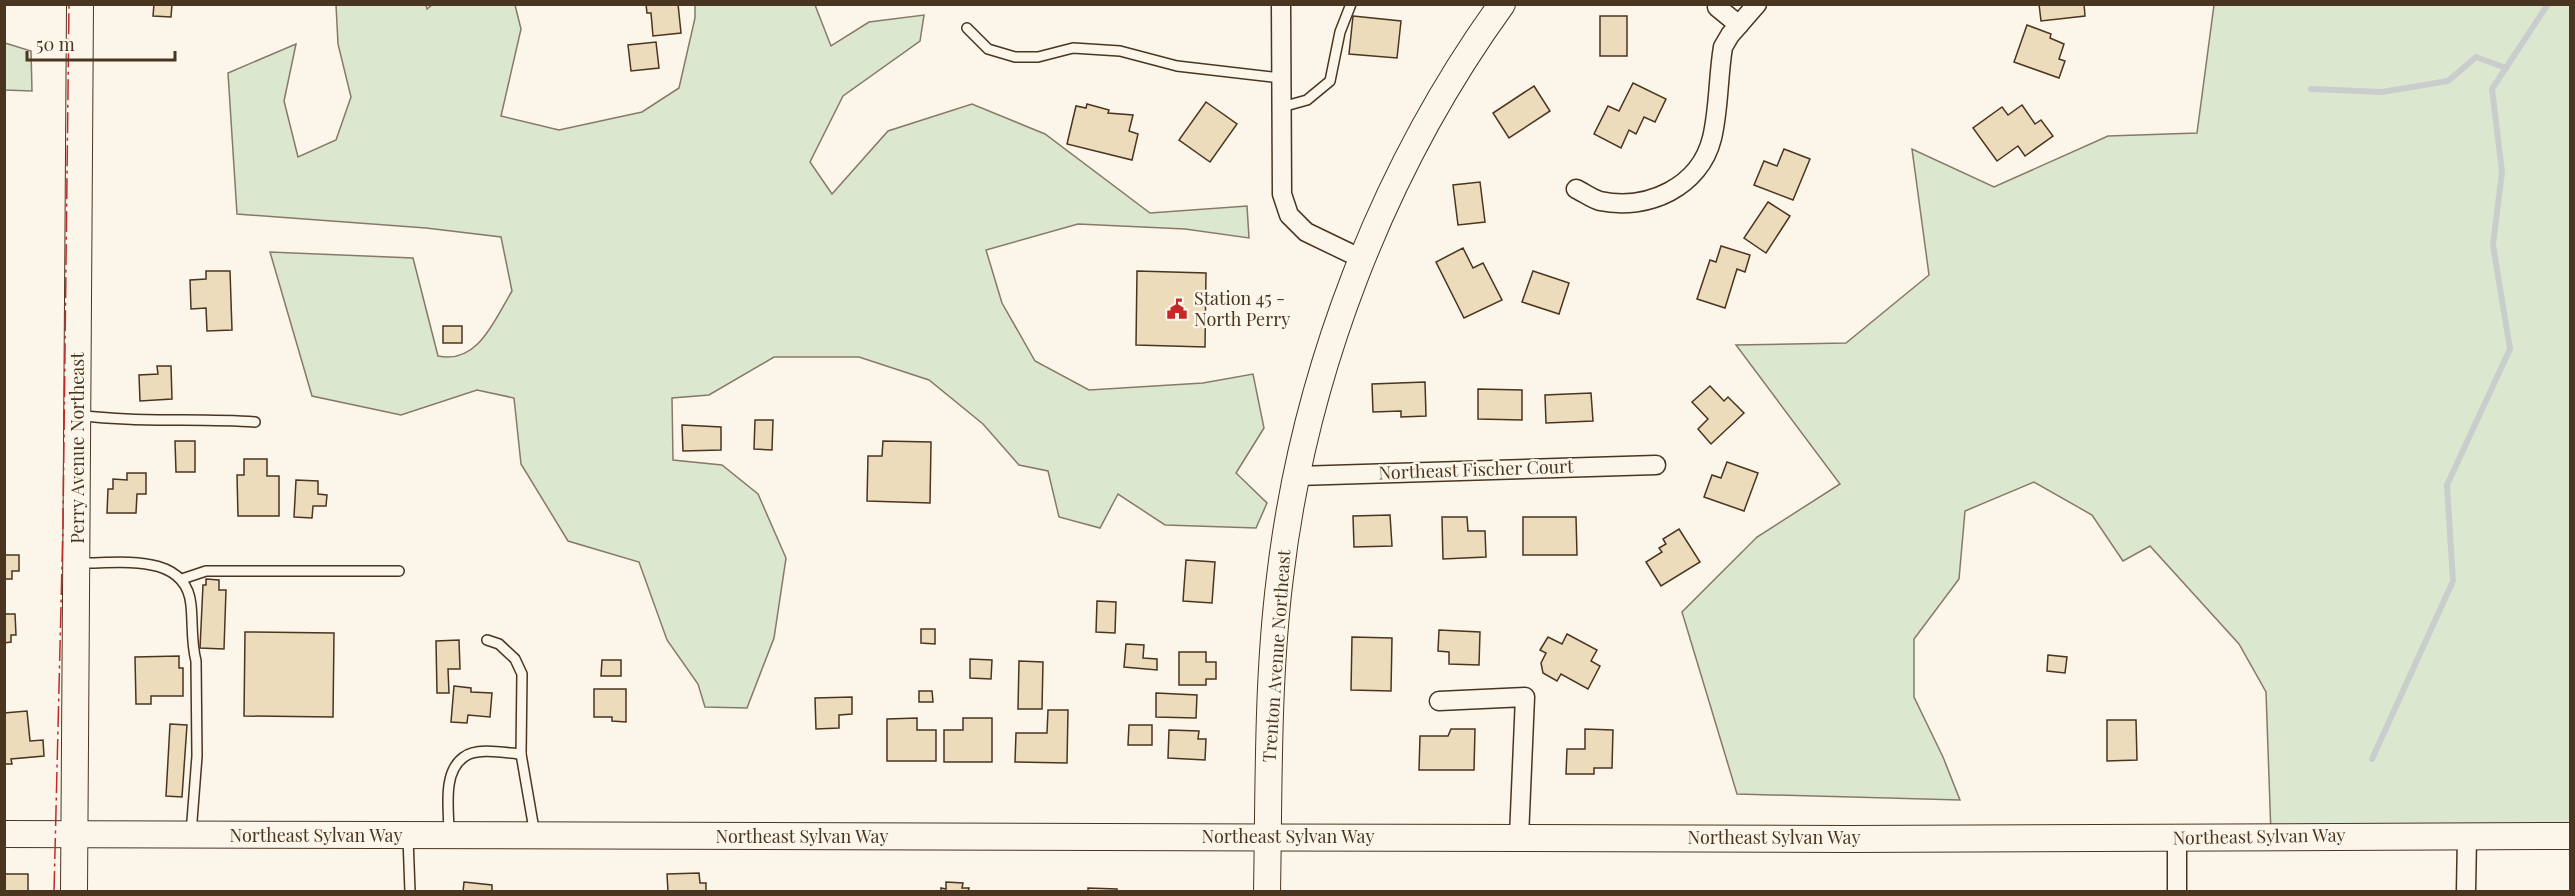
<svg xmlns="http://www.w3.org/2000/svg" width="2575" height="896" font-family="'Playfair Display',serif">
	<style>
		.green { fill: #dce7d0; stroke: #887966; stroke-width: 1.5 }
		.lines { fill: none; stroke-linecap: round; stroke-linejoin: round }
		.stream { stroke: #c9cecd; stroke-width: 6 }
		.building { fill: #ecdcbc; stroke: #4a3520; stroke-width: 1.5 }
		.lane-casing { stroke: #4a3520; stroke-width: 12 }
		.street-casing { stroke: #4a3520; stroke-width: 21 }
		.secondary-casing { stroke: #4a3520; stroke-width: 28 }
		.lane { stroke: #fbf6e9; stroke-width: 9 }
		.street { stroke: #fbf6e9; stroke-width: 18 }
		.secondary { stroke: #fbf6e9; stroke-width: 26 }
		.power { stroke: #c62828; stroke-width: 1.5; stroke-dasharray: 21 4.5 3 4.5; stroke-linecap: butt }
		.labels { text-anchor: middle; stroke-width: 4.5; stroke-linejoin: round; paint-order: stroke }
		.poi-label { font-size: 18px; fill: #4a3520; stroke: #fbf6e9; text-anchor: start }
		.street-label { font-size: 18px; fill: #4a3520; stroke: #fbf6e9 }
	</style>
	<rect width="100%" height="100%" fill="#fbf6e9"/>
	<g class="green">
		<path d="M426,5L427,9L432,5H515L521,29L501,116L559,130L642,112L679,88L695,18V5H815L831,46L869,22L924,15L920,41L843,96L810,162L832,194L888,131L972,104L1045,134L1150,213L1247,206L1249,238L1185,229L1078,224L986,250L1002,303L1035,361L1089,390L1203,383L1253,374L1264,428L1236,473L1267,503L1256,528L1165,525L1118,494L1100,528L1059,517L1048,471L1019,465L983,424L929,380L859,357H774L709,395L672,398L673,460L722,465L758,494L786,558L774,638L747,708L705,707L698,684L667,640L639,562L568,541L521,464L514,398L477,390L401,415L312,396L270,252L413,258L438,356C478,365 495,319 512,291L501,237L426,228L237,214L228,73L296,44L284,101L298,157L336,140L351,97L338,44L336,5Z"/>
		<path d="M2214,5H2570V836L2271,835L2266,692L2239,644L2150,546L2123,561L2092,515L2034,482L1965,511L1959,579L1914,639V697L1943,757L1960,800L1737,794L1682,612L1757,537L1840,484L1736,345L1846,343L1929,275L1912,149L1994,187L2108,136L2197,133Z"/>
		<path d="M5,43L31,51L32,91L5,90Z"/>
	</g>
	<g class="lines">
		<g class="stream">
			<path d="M2311,89L2382,92L2448,81L2476,57L2506,68"/>
			<path d="M2372,759L2453,581L2447,485L2510,349L2493,245L2502,172L2492,89L2548,4"/>
		</g>
	</g>
	<g class="building">
		<path d="M154,4H172L171,17L153,16Z"/>
		<path d="M646,4H678L681,33L653,36L651,13H647Z"/>
		<path d="M2039,4H2084L2085,16L2041,21Z"/>
		<path d="M1353,16L1401,21L1397,58L1349,54Z"/>
		<rect x="1600" y="16" width="27" height="40"/>
		<path d="M2027,25L2051,34L2050,38L2064,44L2059,59L2065,61L2059,78L2014,62Z"/>
		<path d="M656,42L659,68L631,71L628,45Z"/>
		<path d="M1633,83L1666,99L1655,122L1644,117L1636,134L1629,130L1621,148L1594,134L1608,106L1619,111Z"/>
		<path d="M1534,86L1550,111L1509,138L1493,113Z"/>
		<path d="M1206,102L1237,124L1210,162L1179,140Z"/>
		<path d="M1087,104L1109,110L1108,113L1133,115L1129,131L1138,134L1132,160L1067,144L1076,106L1086,108Z"/>
		<path d="M2022,105L2035,124L2041,120L2053,136L2025,156L2018,146L1997,161L1973,128L2002,107L2008,115Z"/>
		<path d="M1784,149L1810,159L1793,200L1754,185L1764,161L1777,166Z"/>
		<path d="M1480,182L1485,222L1458,225L1453,185Z"/>
		<path d="M1768,202L1790,216L1766,253L1744,238Z"/>
		<path d="M1721,246L1750,255L1745,272L1737,269L1725,308L1697,299L1710,260L1716,262Z"/>
		<path d="M1463,248L1473,268L1483,263L1502,300L1464,318L1436,262Z"/>
		<path d="M206,271H230L232,330L207,331L206,308L191,309L190,280L206,279Z"/>
		<path d="M1137,271L1206,273L1205,347L1136,345Z"/>
		<path d="M1533,271L1569,283L1559,314L1522,302Z"/>
		<rect x="443" y="326" width="19" height="17"/>
		<path d="M157,366H171L172,399L140,401L139,375L158,374Z"/>
		<path d="M1425,382L1426,416L1401,417V411L1373,412L1372,384Z"/>
		<path d="M1710,386L1724,401L1728,397L1744,413L1711,444L1698,429L1708,419L1692,402Z"/>
		<path d="M1478,389L1522,390V420L1478,419Z"/>
		<path d="M1591,393L1593,421L1546,423L1545,395Z"/>
		<path d="M755,420H773L772,450L754,449Z"/>
		<path d="M682,425L721,427V450L683,451Z"/>
		<path d="M175,441H195V472H176Z"/>
		<path d="M883,441L931,442L930,503L867,501L868,456H882Z"/>
		<path d="M244,459H267V476H279V516H238L237,475H244Z"/>
		<path d="M1727,462L1758,473L1744,511L1704,497L1712,475L1721,478Z"/>
		<path d="M127,473H146V494H137L136,513H107L108,489H113V479L127,480Z"/>
		<path d="M296,480L318,481V494L327,495L326,506H313L312,518L294,517Z"/>
		<path d="M1390,515L1392,546L1354,547L1353,516Z"/>
		<path d="M1442,517H1467L1468,531H1485L1486,557L1443,559Z"/>
		<path d="M1523,517H1576L1577,555H1523Z"/>
		<path d="M1679,529L1700,562L1661,586L1646,562L1662,552L1659,548L1666,544L1663,539Z"/>
		<path d="M4,555H19V571H12V579H4Z"/>
		<path d="M1186,560L1215,562L1212,603L1183,601Z"/>
		<path d="M206,579L219,580V590H226L224,649L200,648L203,585H206Z"/>
		<path d="M1097,601L1116,602L1115,633L1096,632Z"/>
		<path d="M4,614H15L16,635H11V642L4,643Z"/>
		<path d="M921,629H935V644L921,643Z"/>
		<path d="M1439,630L1480,632L1479,665L1449,664V652L1438,651Z"/>
		<path d="M245,632L334,633L333,717L244,716Z"/>
		<path d="M1567,634L1597,650L1591,661L1600,666L1588,689L1561,674L1557,681L1543,673L1541,663L1546,653L1540,650L1548,637L1562,644Z"/>
		<path d="M1352,637L1392,638L1391,691L1351,690Z"/>
		<path d="M459,640L460,669H448L449,693H437L436,641Z"/>
		<path d="M1126,644L1144,645L1143,658L1157,659V670L1124,667Z"/>
		<path d="M1179,652H1206V662H1216V679H1206V685H1179Z"/>
		<path d="M2048,655L2067,657L2065,673L2047,671Z"/>
		<path d="M179,656V668H183V696H151V704H136L135,657Z"/>
		<path d="M970,659L992,660L991,679L970,678Z"/>
		<path d="M602,660H621V676H601Z"/>
		<path d="M1019,661L1043,662L1042,709H1018Z"/>
		<path d="M454,686L471,688V692L492,693L490,717L468,715L467,723L451,722Z"/>
		<path d="M594,689H626V722L612,721V717H594Z"/>
		<path d="M919,691H932L933,702H919Z"/>
		<path d="M1156,693L1197,695L1196,718L1156,717Z"/>
		<path d="M852,697V714L839,715V728L816,729L815,698Z"/>
		<path d="M1048,710H1068L1067,763L1015,762L1016,733H1047Z"/>
		<path d="M27,711L30,741L43,740L44,756L11,759L12,764H4V713Z"/>
		<path d="M917,718V730H936V761H887V719Z"/>
		<path d="M963,718H992V762H944V730H963Z"/>
		<path d="M2107,720H2136L2137,760L2107,761Z"/>
		<path d="M170,724L187,725L182,797L166,796Z"/>
		<path d="M1129,725H1152V745H1128Z"/>
		<path d="M1451,729H1475L1474,770H1419L1420,736H1448Z"/>
		<path d="M1585,729L1613,730L1612,768H1594V774H1566L1567,749H1585Z"/>
		<path d="M1169,730L1199,731L1198,739H1206L1205,760L1168,758Z"/>
		<path d="M699,873L700,883H706V892H668L667,874Z"/>
		<rect x="4" y="874" width="24" height="18"/>
		<path d="M464,882L492,885V891L494,892H463Z"/>
		<path d="M946,882L963,883L962,888H969L968,892H941V888L946,889Z"/>
		<path d="M1088,888L1117,889V892H1088Z"/>
	</g>
	<g class="lines">
		<g class="lane-casing">
			<g id="lane">
				<path d="M967,28L988,49L1015,57H1038L1073,48L1120,51L1177,66L1281,78"/>
				<path d="M1282,107L1307,100L1330,81L1340,32L1351,4"/>
				<path d="M78,415C137,423 196,418 255,422"/>
				<path d="M78,563C117,564 186,551 191,605C193,624 191,642 196,661L197,756L191,834"/>
				<path d="M182,579L206,571H399"/>
				<path d="M487,640L499,644L515,659L522,674L521,754L535,835"/>
				<path d="M449,833C449,810 442,772 464,757C477,747 506,753 521,754"/>
				<path d="M408,837L410,892"/>
			</g>
		</g>
		<g class="street-casing">
			<g id="street">
				<path d="M1281,4L1282,194L1289,215L1306,232L1360,258"/>
				<path d="M1717,7L1739,25"/>
				<path d="M1576,189C1583,192 1592,199 1600,201C1648,211 1700,187 1712,138C1719,109 1718,77 1723,47L1730,35L1757,4"/>
				<path d="M1297,476L1656,465"/>
				<path d="M1439,701L1525,697L1519,837"/>
				<path d="M2177,838V892"/>
				<path d="M2466,892L2467,837"/>
			</g>
		</g>
		<g class="secondary-casing">
			<g id="secondary">
				<path d="M4,834L1849,839L2570,836"/>
				<path d="M74,892L80,4"/>
				<path d="M1267,892C1269,787 1267,681 1280,577C1304,374 1382,170 1502,4"/>
			</g>
		</g>
		<use href="#lane" class="lane"/>
		<use href="#street" class="street"/>
		<use href="#secondary" class="secondary"/>
		<path class="power" d="M54,892L63,524L69,4"/>
	</g>
	<defs>
		<g id="civic-bare" transform="scale(1.62)"><path d="M-.6-6.5H3V-4.5H.6V-3L4-1V1h2V6H-6V1h2V-1L-.6-3ZM-1.2 2.5V6h2.4V2.5Z" fill="#c62828" stroke="#fbf6e9" stroke-width="2.5" paint-order="stroke"/></g>
	</defs>
	<g fill-rule="evenodd">
		<use href="#civic-bare" x="1177" y="309"/>
	</g>
	<g class="labels">
		<g class="poi-label">
			<text x="1194" y="305">Station 45 -<tspan x="1194" dy="21">North Perry</tspan></text>
		</g>
		<g class="street-label">
			<text transform="translate(78 448) rotate(-90)" y="6">Perry Avenue Northeast</text>
			<text transform="translate(1476 470) rotate(-2)" y="6">Northeast Fischer Court</text>
			<text transform="translate(1277 656) rotate(-86)" y="6">Trenton Avenue Northeast</text>
			<text x="316" y="842">Northeast Sylvan Way</text>
			<text x="802" y="843">Northeast Sylvan Way</text>
			<text x="1288" y="843">Northeast Sylvan Way</text>
			<text transform="translate(2259 837) rotate(-1)" y="6">Northeast Sylvan Way</text>
			<text x="1774" y="844">Northeast Sylvan Way</text>
		</g>
	</g>
	<rect width="2575" height="896" fill="none" stroke="#4a3520" stroke-width="12"/>
	<path d="M27 51v9h148v-9" fill="none" stroke="#4a3520" stroke-width="3"/>
	<text x="36" y="51" font-size="18" fill="#4a3520" stroke="#fbf6e9" stroke-width="4.5" paint-order="stroke">50 m</text>
</svg>
